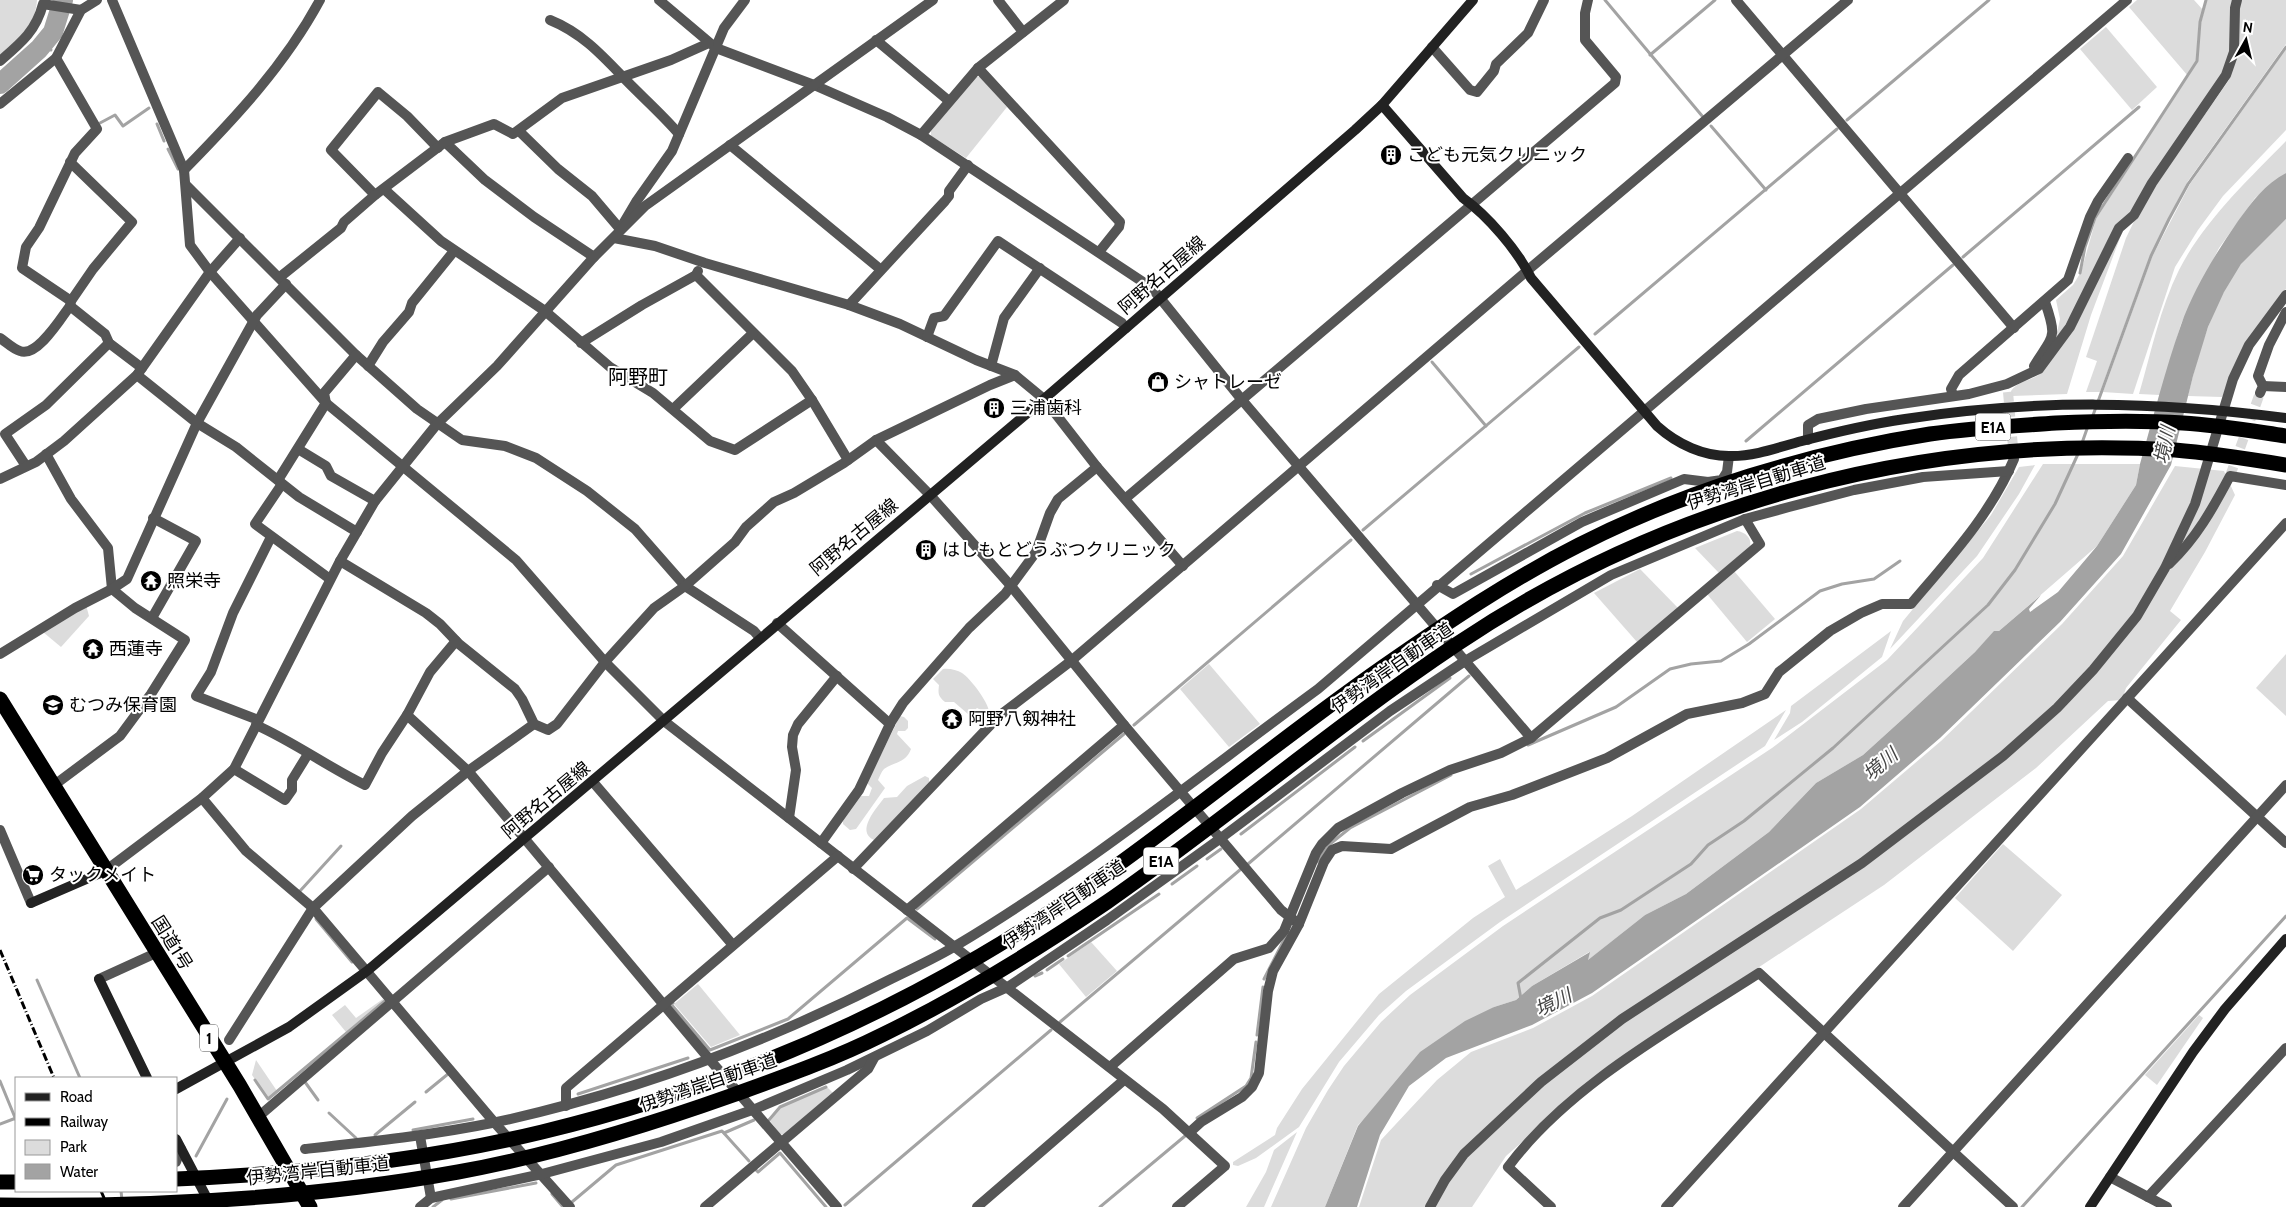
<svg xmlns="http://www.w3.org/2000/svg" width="2286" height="1207" font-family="Cabin,'Noto Sans JP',sans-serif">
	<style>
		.green { fill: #dcdcdc }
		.water { fill: #a3a3a3 }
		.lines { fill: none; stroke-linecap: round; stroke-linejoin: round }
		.stream { stroke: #a3a3a3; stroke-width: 3 }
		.river { stroke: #a3a3a3; stroke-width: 20 }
		.street-tunnel { stroke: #d9d9d9; stroke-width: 10; stroke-dasharray: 10 5; stroke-linecap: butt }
		.street { stroke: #555; stroke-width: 10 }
		.secondary { stroke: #222; stroke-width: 10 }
		.highway { stroke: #000; stroke-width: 15 }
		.rail { stroke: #000; stroke-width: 3; stroke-dasharray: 8 2.5 1 2.5; stroke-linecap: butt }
		.labels { text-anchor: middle; stroke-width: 4; stroke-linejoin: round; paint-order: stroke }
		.shield { fill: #fff; stroke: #4c4c4c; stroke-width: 1 }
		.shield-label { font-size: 16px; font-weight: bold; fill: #000 }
		.poi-label { font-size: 18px; fill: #000; stroke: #fff; text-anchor: start }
		.street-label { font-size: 18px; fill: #000; stroke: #fff }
		.water-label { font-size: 19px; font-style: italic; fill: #444; stroke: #fff }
		.quarter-label { font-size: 20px; fill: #000; stroke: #fff }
	</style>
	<rect width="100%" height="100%" fill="#fff"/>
	<g class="green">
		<path d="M0,0H37C35,27 19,38 0,55Z"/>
		<path d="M2137,0H2194L2203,10L2199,22L2196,61L2190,74L2197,61L2201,23L2207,0H2232L2230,63L2145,190L2055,342L2060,319L2056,300L2073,285L2081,272L2096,219L2188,76L2129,7Z"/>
		<path d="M2241,0H2286V44L2188,181L2170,215L2150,256L2100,392H2086L2097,361L2086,357L2126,238L2142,205L2229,80Z"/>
		<path d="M2106,27L2157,87L2132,110L2080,49Z"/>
		<path d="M2286,49V130L2223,196L2198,230L2175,267L2133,394L2103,392L2152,257L2190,184Z"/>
		<path d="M975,77H980L1007,107L966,158L931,136V131Z"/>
		<path d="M2286,141V173L2255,198L2219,248L2181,324L2160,395L2139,394C2151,353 2160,308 2179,270C2204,221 2248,180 2286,141Z"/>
		<path d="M2286,219V289L2259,324L2222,397L2188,396C2199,350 2213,303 2240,265C2252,248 2271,234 2286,219Z"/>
		<path d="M2123,230L2091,315L2067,394L2012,396L2011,391C2020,379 2035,381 2043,371C2077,328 2098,278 2123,230Z"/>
		<path d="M2043,464H2140L2136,485L2097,546L1999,631L1994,632L1975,652L1906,716L1863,755L1816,783L1769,832L1686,894L1645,915L1587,961L1589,952L1532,986L1516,1000L1494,1007L1358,1125L1325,1207H1271L1306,1128L1328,1090L1344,1066L1381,1022L1410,995L1503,926L1772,748L1887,660L1983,558Z"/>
		<path d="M2035,465L2019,494L1977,556L1890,649L1903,621L1991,515L2019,467Z"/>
		<path d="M2175,466L2224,471L2235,495L2205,552L2170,611L2181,620L2126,688L2122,700L2108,701L2036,768L1884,885L1706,1002L1578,1093L1506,1156L1472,1207H1359L1381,1140L1437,1080L1471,1052L1533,1028L1592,996L1861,809L1941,741L2062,624L2123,556Z"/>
		<path d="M1737,531C1745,532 1752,538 1750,546L1719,573L1695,548Z"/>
		<path d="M1640,569L1678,608L1637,642L1594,593Z"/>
		<path d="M1734,571L1775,619L1747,642L1707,594Z"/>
		<path d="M86,605L89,616L61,647L43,632Z"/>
		<path d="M1891,631L1882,657L1802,722L1774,740L1790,713L1791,706Z"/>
		<path d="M2286,654V716L2256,688Z"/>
		<path d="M1209,664L1260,724L1229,747L1180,689Z"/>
		<path d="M943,669C949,668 957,670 962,673C970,678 991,705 989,714L977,708L971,714H968L954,702H945C938,696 938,694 939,685L933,679Z"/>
		<path d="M1786,710L1765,746L1500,922L1406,991L1379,1015L1339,1062L1299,1127L1256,1158L1238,1166L1233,1165V1162L1275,1135L1277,1128L1302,1089L1379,994L1473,918L1505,897L1488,866L1500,859L1516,890L1632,816Z"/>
		<path d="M900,716L904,717L908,721V728L905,731H898L897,734L911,749C906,763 894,762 884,769C881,772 880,776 878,780L885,788L856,829L850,830L843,824V821L861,796H869L872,788L867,783Z"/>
		<path d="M925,776L929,778V782L874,840C855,831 877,808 884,798L897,797L907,786Z"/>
		<path d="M2003,844L2062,895L2013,951L1955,898Z"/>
		<path d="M1091,942L1117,971L1086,997L1059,964Z"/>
		<path d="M698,984L740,1035L711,1047L674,1004Z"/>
		<path d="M383,999L384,1001L346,1032L332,1015L345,1005L356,1018Z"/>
		<path d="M2199,1015L2203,1018L2157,1085L2145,1075Z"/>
		<path d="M256,1060L277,1091L268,1098L252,1075Z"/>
		<path d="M827,1087L834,1094L786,1135L780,1134L770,1121L781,1107Z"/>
		<path d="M1297,1132L1264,1207H1246L1266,1172L1274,1150Z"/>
	</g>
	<path class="water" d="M2286,173V219L2241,264L2224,292L2208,327L2193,376L2171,465L2121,554L2060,622L1940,738L1860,807L1592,993L1532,1025L1446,1058L1409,1086L1380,1135L1357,1207H1325L1358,1126L1420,1052L1465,1021L1494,1007L1516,1000L1532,986L1590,952L1588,960L1645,915L1686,894L1769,832L1816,783L1863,755L1906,716L1975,652L1994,631H1999L2041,595L2029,609L2030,612L2058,592L2097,546L2136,485L2140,464C2153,418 2165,370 2181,325C2194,288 2216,253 2238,221C2252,202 2265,184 2286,173Z"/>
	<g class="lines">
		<g class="stream">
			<path d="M1605,0L1703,117"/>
			<path d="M44,44L51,50"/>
			<path d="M1650,55L1715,0"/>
			<path d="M1847,120L1989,0"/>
			<path d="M100,123L115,115L123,126L149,108"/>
			<path d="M157,124L164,141"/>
			<path d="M1711,126L1766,190"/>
			<path d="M168,149L178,169"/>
			<path d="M1963,257L2139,107"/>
			<path d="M2080,273L2085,247L2095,218L2197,61L2200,22L2206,0"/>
			<path d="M1595,334L1837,129"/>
			<path d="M1432,362L1486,426"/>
			<path d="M2092,418L2151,256L2169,219L2188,184L2286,47"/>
			<path d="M1746,441L1953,265"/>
			<path d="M2082,443L2088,426"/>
			<path d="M1363,530L1579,347"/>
			<path d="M1471,574L1585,513L1671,478"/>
			<path d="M1134,725L1351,540"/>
			<path d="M1363,741L1450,678"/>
			<path d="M1528,745L1616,707L1670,669L1691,664L1721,661L1749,644L1820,591L1842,584L1874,579L1900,561"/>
			<path d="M1241,834L1355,747"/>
			<path d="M1207,859L1221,849"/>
			<path d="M1317,862L1330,844L1350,828L1451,775"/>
			<path d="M1248,864L1469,676"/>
			<path d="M1172,884L1197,866"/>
			<path d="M300,891L341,846"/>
			<path d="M917,909L1124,734"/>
			<path d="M316,919L352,962"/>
			<path d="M1068,956L1159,894"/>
			<path d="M1047,970L1063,959"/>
			<path d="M1035,976L1042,973"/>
			<path d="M1264,979L1288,932"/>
			<path d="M37,980L80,1078"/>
			<path d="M1521,999L1518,983L1600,918L1621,910L1691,864L1708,845L1744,821L1833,748L1988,605L2015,570L2055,504L2078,454"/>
			<path d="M673,1003L671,1004L710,1050L788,1019L907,918L935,939"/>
			<path d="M1060,1022L1241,869"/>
			<path d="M1257,1035L1263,987"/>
			<path d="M255,1080L268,1099L386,1000"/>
			<path d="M0,1081L16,1120"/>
			<path d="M305,1082L318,1100"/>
			<path d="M426,1092L448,1074"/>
			<path d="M578,1094L688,1058"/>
			<path d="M329,1113L356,1138"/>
			<path d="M1197,1118L1246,1086L1251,1078L1256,1042"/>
			<path d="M769,1120L780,1107L826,1087"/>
			<path d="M0,1124L16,1118"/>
			<path d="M413,1130L473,1119"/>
			<path d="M724,1133L754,1120"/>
			<path d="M375,1135L415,1102"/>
			<path d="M196,1156L227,1099"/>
			<path d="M756,1170L758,1172L780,1153L826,1207"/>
			<path d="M121,1191L122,1200"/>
			<path d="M552,1194L563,1207"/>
			<path d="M451,1199L536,1183"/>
			<path d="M572,1202L616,1165L722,1131L749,1161"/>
			<path d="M845,1205L1051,1030"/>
			<path d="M433,1207L442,1200"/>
			<path d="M1100,1207L1185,1136"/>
			<path d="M2022,1207L2286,916"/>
		</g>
		<path class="river" d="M0,84L39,49L53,32L63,0"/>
		<g class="street-tunnel">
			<path d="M2008,392L2014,458"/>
			<path d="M2230,476L2260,393"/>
		</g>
		<g class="street">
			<path d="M112,0L184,170L190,245L210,272L326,403L516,560L605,662L664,721L1163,1109L1225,1166L1177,1207"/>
			<path d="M659,0L716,48L814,85L887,117L921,135L1152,288L1242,400L1531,738"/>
			<path d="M998,0L1023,32"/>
			<path d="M1736,0L2014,328"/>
			<path d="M550,20C580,32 600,53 622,76C641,96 661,113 679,134"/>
			<path d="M876,40L949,101"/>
			<path d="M1432,47L1470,90L1477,92L1494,71L1496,64L1528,33L1544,0"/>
			<path d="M56,58L97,129L75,153L39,228L26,247L22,268L71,301"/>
			<path d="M0,61C21,43 36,31 43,4L81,10"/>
			<path d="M978,68L1120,222L1119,227L1099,252"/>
			<path d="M0,104L56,58L81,10L97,0"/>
			<path d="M519,131L558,169L592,196L620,229L636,202L672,151L724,28L745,0"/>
			<path d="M921,135L978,68L1064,0"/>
			<path d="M445,142L485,180L534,217L594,257"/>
			<path d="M730,145L880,269"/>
			<path d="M184,170C235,118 285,65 320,0"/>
			<path d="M186,185L356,355L417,409L462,440L505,446L536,458L587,491L635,529L685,586L754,631L760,638"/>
			<path d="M384,189L441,241L545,311L610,367L653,393L710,441L735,450L812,400"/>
			<path d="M375,195L331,150L378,92L407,116L438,148"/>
			<path d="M614,238L655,246L705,263L849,305L900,324L976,360L1015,375L1044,399L1097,467L1183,566"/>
			<path d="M696,275L792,371L812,400L848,460"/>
			<path d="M280,277L341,228L344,222L375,195L445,142L494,124L513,134L562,98L671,60L709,43"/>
			<path d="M849,305L945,201L949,196V191L968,165"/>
			<path d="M70,306L105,334L109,343L142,368"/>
			<path d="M927,337L934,318L944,316L998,241L1122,323L1126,328"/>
			<path d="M0,338C6,342 13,349 20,351C37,358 61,318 70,306L71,301L93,269L132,222L70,162"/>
			<path d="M581,343L642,305L696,275L698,271"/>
			<path d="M368,366L383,342L409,312L412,303L454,251"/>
			<path d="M991,366L1004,318L1040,268"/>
			<path d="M2034,366C2053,335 2058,339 2045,302"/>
			<path d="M137,375L197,423L236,447L299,497L357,532"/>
			<path d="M2263,386L2286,387"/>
			<path d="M2260,393L2263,386L2258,376L2269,345L2286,312"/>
			<path d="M1953,395L1951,389L1959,375L2068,280L2090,217L2098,201L2128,158"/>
			<path d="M673,409L753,333"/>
			<path d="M876,440L930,495L1011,586L1124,725L1281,910L1299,924L1324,862L1332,850L1342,846L1391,849L1470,807L1512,795L1607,758L1687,714L1742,703L1765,694L1779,672L1830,631L1861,613L1882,604H1911C1950,558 1991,514 2014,459"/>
			<path d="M1808,440V425L1818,419L1866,409L1969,394L2007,384L2039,369L2070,327L2119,228L2134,215L2152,183L2226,75L2234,52L2235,8L2237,0"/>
			<path d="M298,449L326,466L331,476L375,501"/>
			<path d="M46,454L71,499L108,548L112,589L135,608L185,640L151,694L120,736L53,786"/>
			<path d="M26,466L5,434L46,405L109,343"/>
			<path d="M0,479L36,462L64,441L137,375L210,272L240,238"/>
			<path d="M278,480L326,403L324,393L356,355"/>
			<path d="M282,484L255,524L330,579"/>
			<path d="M1126,498L1615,83L1616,77L1585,40V13L1588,0"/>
			<path d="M340,561L426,613L440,624L459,644L515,689L522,699L534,724L548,730L557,724L605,662L654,608L685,586L735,542L746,527L774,502L794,493L844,463L876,440L990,385L1015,375"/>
			<path d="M2169,564C2196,539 2213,508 2230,476L2286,485"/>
			<path d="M1437,585L1453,594L1582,522L1684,479L1708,482L1722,480L1727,472L1729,456"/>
			<path d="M152,618L196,541L153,518"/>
			<path d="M777,623L890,724"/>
			<path d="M0,654L75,608L112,589L127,579L197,423L257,315L286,284"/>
			<path d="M2127,698L2286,843"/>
			<path d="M407,715L430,672L456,641"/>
			<path d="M258,720L196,696L211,672L233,613L271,537"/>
			<path d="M256,725C294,742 328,767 365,785L382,753L407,715L468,771L710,1060L837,1207"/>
			<path d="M234,769L285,800L292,790V780L308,754"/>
			<path d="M593,782L732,944"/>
			<path d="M202,798L246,851L313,908L494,1122L570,1207"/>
			<path d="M789,818L796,770L792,747L793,735L798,724L837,676"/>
			<path d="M0,830L31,903"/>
			<path d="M821,843L859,790L891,722L903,703L969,628L1005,594L1036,552L1050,513L1058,499L1097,467"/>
			<path d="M853,869L999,716L1071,661L1528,270L1848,0"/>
			<path d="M105,871L202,798L234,769L340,561L375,501L437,424L497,366L594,257L645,206L933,0"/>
			<path d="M907,910L1124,725"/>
			<path d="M99,979L156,953"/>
			<path d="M229,1040L313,908L412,816L468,771L534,724"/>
			<path d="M1110,1067L1234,959L1269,948L1284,931L1316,853L1322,844L1338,828L1402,793L1450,770L1501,753L1531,738L1760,544L1745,519"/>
			<path d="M566,1106V1088L838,856"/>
			<path d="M258,1117L549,867"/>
			<path d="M1190,1132L1201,1122L1242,1097L1252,1087L1259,1073L1268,991L1273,971L1299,924"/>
			<path d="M420,1136L431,1198"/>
			<path d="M305,1149C369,1142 434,1135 497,1122C634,1092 766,1043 891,979C913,968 936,958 957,945C1084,869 1199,776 1318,689L2127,0"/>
			<path d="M176,1162L181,1149"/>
			<path d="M2110,1177L2167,1207"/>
			<path d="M2148,1197L2286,1048"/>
			<path d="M420,1207L431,1198L542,1174L661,1142L755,1109L847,1070L927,1031L981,999L1008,987L1107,920L1221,838L1390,711L1465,661L1611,575L1745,519L1789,507L1854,490L1923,477L2009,471"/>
			<path d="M705,1207L868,1069L874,1058"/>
			<path d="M977,1207L1124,1080"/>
			<path d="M1430,1207L1445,1180L1464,1154L1541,1082L1622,1019L1862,863L2003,756L2057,708L2093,670L2137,616L2165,568L2195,504L2233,379L2249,345L2286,295"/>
			<path d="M1551,1207L1508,1167C1569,1085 1674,1028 1759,973L2013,1207"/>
			<path d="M1666,1207L2286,523"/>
			<path d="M1903,1207L2286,785"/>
		</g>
		<g class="secondary">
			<path d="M1382,105L1463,198C1488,216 1518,251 1531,278L1657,426C1677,444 1704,457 1732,456C1756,456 1779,447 1802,441C1836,432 1871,424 1905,419C2034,399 2157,401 2286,418"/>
			<path d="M31,903L105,871"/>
			<path d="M99,979L147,1078"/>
			<path d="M176,1089L289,1027L367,971L430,918L1044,399L1355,130L1382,105L1473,0"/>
			<path d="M176,1139L210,1204"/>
			<path d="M2090,1207L2193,1052L2225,1009L2286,939"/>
		</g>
		<g class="highway">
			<path d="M0,699L240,1086L310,1207"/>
			<path d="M176,1179C299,1174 422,1161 542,1132C695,1095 844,1036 980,956C1123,872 1247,762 1383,667C1446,623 1510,580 1579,545C1687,490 1809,453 1930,434C1972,428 2014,426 2056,423C2098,421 2141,420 2183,423C2218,425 2252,431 2286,436"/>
			<path d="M0,1182H16"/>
			<path d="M0,1205C152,1207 308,1199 458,1172C552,1155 643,1127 733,1095C783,1077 834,1059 882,1035C960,997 1035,951 1107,902C1226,819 1336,725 1457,644C1667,503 1922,434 2175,450C2212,453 2249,459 2286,465"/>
		</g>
		<g class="rail">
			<path d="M0,950L54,1078"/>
			<path d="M101,1191L108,1207"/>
		</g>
	</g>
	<defs>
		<g id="building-disc" transform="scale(1.125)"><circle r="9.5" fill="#000" stroke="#fff"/><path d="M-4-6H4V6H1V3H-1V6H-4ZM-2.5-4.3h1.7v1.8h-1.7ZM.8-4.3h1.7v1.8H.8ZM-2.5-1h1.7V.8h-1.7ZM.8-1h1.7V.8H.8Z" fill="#fff"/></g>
		<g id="shop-disc" transform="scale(1.125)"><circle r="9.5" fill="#000" stroke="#fff"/><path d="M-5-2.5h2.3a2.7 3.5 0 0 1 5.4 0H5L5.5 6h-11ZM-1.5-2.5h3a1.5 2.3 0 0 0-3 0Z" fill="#fff"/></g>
		<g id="temple-disc" transform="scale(1.125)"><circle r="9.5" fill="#000" stroke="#fff"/><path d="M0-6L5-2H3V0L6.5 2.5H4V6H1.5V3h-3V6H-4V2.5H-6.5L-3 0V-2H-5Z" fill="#fff"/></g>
		<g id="school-disc" transform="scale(1.125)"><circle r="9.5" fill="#000" stroke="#fff"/><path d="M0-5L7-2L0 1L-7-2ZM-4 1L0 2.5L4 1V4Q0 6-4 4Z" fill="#fff"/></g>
		<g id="supermarket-disc" transform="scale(1.125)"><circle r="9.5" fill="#000" stroke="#fff"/><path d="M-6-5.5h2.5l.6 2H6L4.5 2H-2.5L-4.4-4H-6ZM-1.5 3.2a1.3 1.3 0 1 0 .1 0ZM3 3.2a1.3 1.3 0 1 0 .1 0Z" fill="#fff"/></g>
	</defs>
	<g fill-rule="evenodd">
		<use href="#building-disc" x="1391" y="155"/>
		<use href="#shop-disc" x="1158" y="382"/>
		<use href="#building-disc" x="994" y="408"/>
		<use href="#building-disc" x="926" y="550"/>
		<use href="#temple-disc" x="151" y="581"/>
		<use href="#temple-disc" x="93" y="649"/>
		<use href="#school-disc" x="53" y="705"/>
		<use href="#temple-disc" x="952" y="719"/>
		<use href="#supermarket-disc" x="33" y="875"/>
	</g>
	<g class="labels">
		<g class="shield">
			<rect x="1975.5" y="413.5" width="35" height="27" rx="4"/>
			<rect x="1143.5" y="847.5" width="35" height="27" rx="4"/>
			<rect x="200" y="1024.5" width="18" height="27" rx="4"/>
		</g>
		<g class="shield-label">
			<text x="1993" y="433">E1A</text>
			<text x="1161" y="867">E1A</text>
			<text x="209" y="1044">1</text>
		</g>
		<g class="poi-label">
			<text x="1407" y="161">こども元気クリニック</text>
			<text x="1174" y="388">シャトレーゼ</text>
			<text x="1010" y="414">三浦歯科</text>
			<text x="942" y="556">はしもとどうぶつクリニック</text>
			<text x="167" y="587">照栄寺</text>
			<text x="109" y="655">西蓮寺</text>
			<text x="69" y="711">むつみ保育園</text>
			<text x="968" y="725">阿野八剱神社</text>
			<text x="49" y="881">タックメイト</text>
		</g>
		<g class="street-label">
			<text transform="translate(1162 275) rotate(-41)" y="6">阿野名古屋線</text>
			<text transform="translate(1756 483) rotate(-17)" y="6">伊勢湾岸自動車道</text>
			<text transform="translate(854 537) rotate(-40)" y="6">阿野名古屋線</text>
			<text transform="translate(1392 668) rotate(-35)" y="6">伊勢湾岸自動車道</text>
			<text transform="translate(546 800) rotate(-40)" y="6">阿野名古屋線</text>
			<text transform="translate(1064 905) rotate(-34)" y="6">伊勢湾岸自動車道</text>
			<text transform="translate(172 943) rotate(58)" y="6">国道1号</text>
			<text transform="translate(708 1083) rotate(-19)" y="6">伊勢湾岸自動車道</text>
			<text transform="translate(318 1171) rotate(-6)" y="6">伊勢湾岸自動車道</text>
		</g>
		<g class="water-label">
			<text transform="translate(2164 445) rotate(-78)" y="7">境川</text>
			<text transform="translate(1880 764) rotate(-40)" y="7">境川</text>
			<text transform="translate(1553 1002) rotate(-26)" y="7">境川</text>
		</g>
		<g class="quarter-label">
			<text x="638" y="384">阿野町</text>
		</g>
	</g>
	<rect x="15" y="1077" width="162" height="115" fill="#ffffff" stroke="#999999"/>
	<rect x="25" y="1093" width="25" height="8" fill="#222222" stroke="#999999"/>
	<text x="60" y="1102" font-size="15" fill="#000000">Road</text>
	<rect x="25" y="1118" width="25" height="8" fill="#000000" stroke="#999999"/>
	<text x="60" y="1127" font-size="15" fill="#000000">Railway</text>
	<rect x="25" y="1140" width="25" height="15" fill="#dcdcdc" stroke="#999999"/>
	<text x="60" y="1152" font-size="15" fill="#000000">Park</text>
	<rect x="25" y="1164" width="25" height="15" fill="#a3a3a3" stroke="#999999"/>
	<text x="60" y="1177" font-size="15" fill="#000000">Water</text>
	<g transform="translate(2246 40) rotate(8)" stroke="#ffffff" stroke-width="4" paint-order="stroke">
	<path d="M0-4L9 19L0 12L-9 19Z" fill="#000000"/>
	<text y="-8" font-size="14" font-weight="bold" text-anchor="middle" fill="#000000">N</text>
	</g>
</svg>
